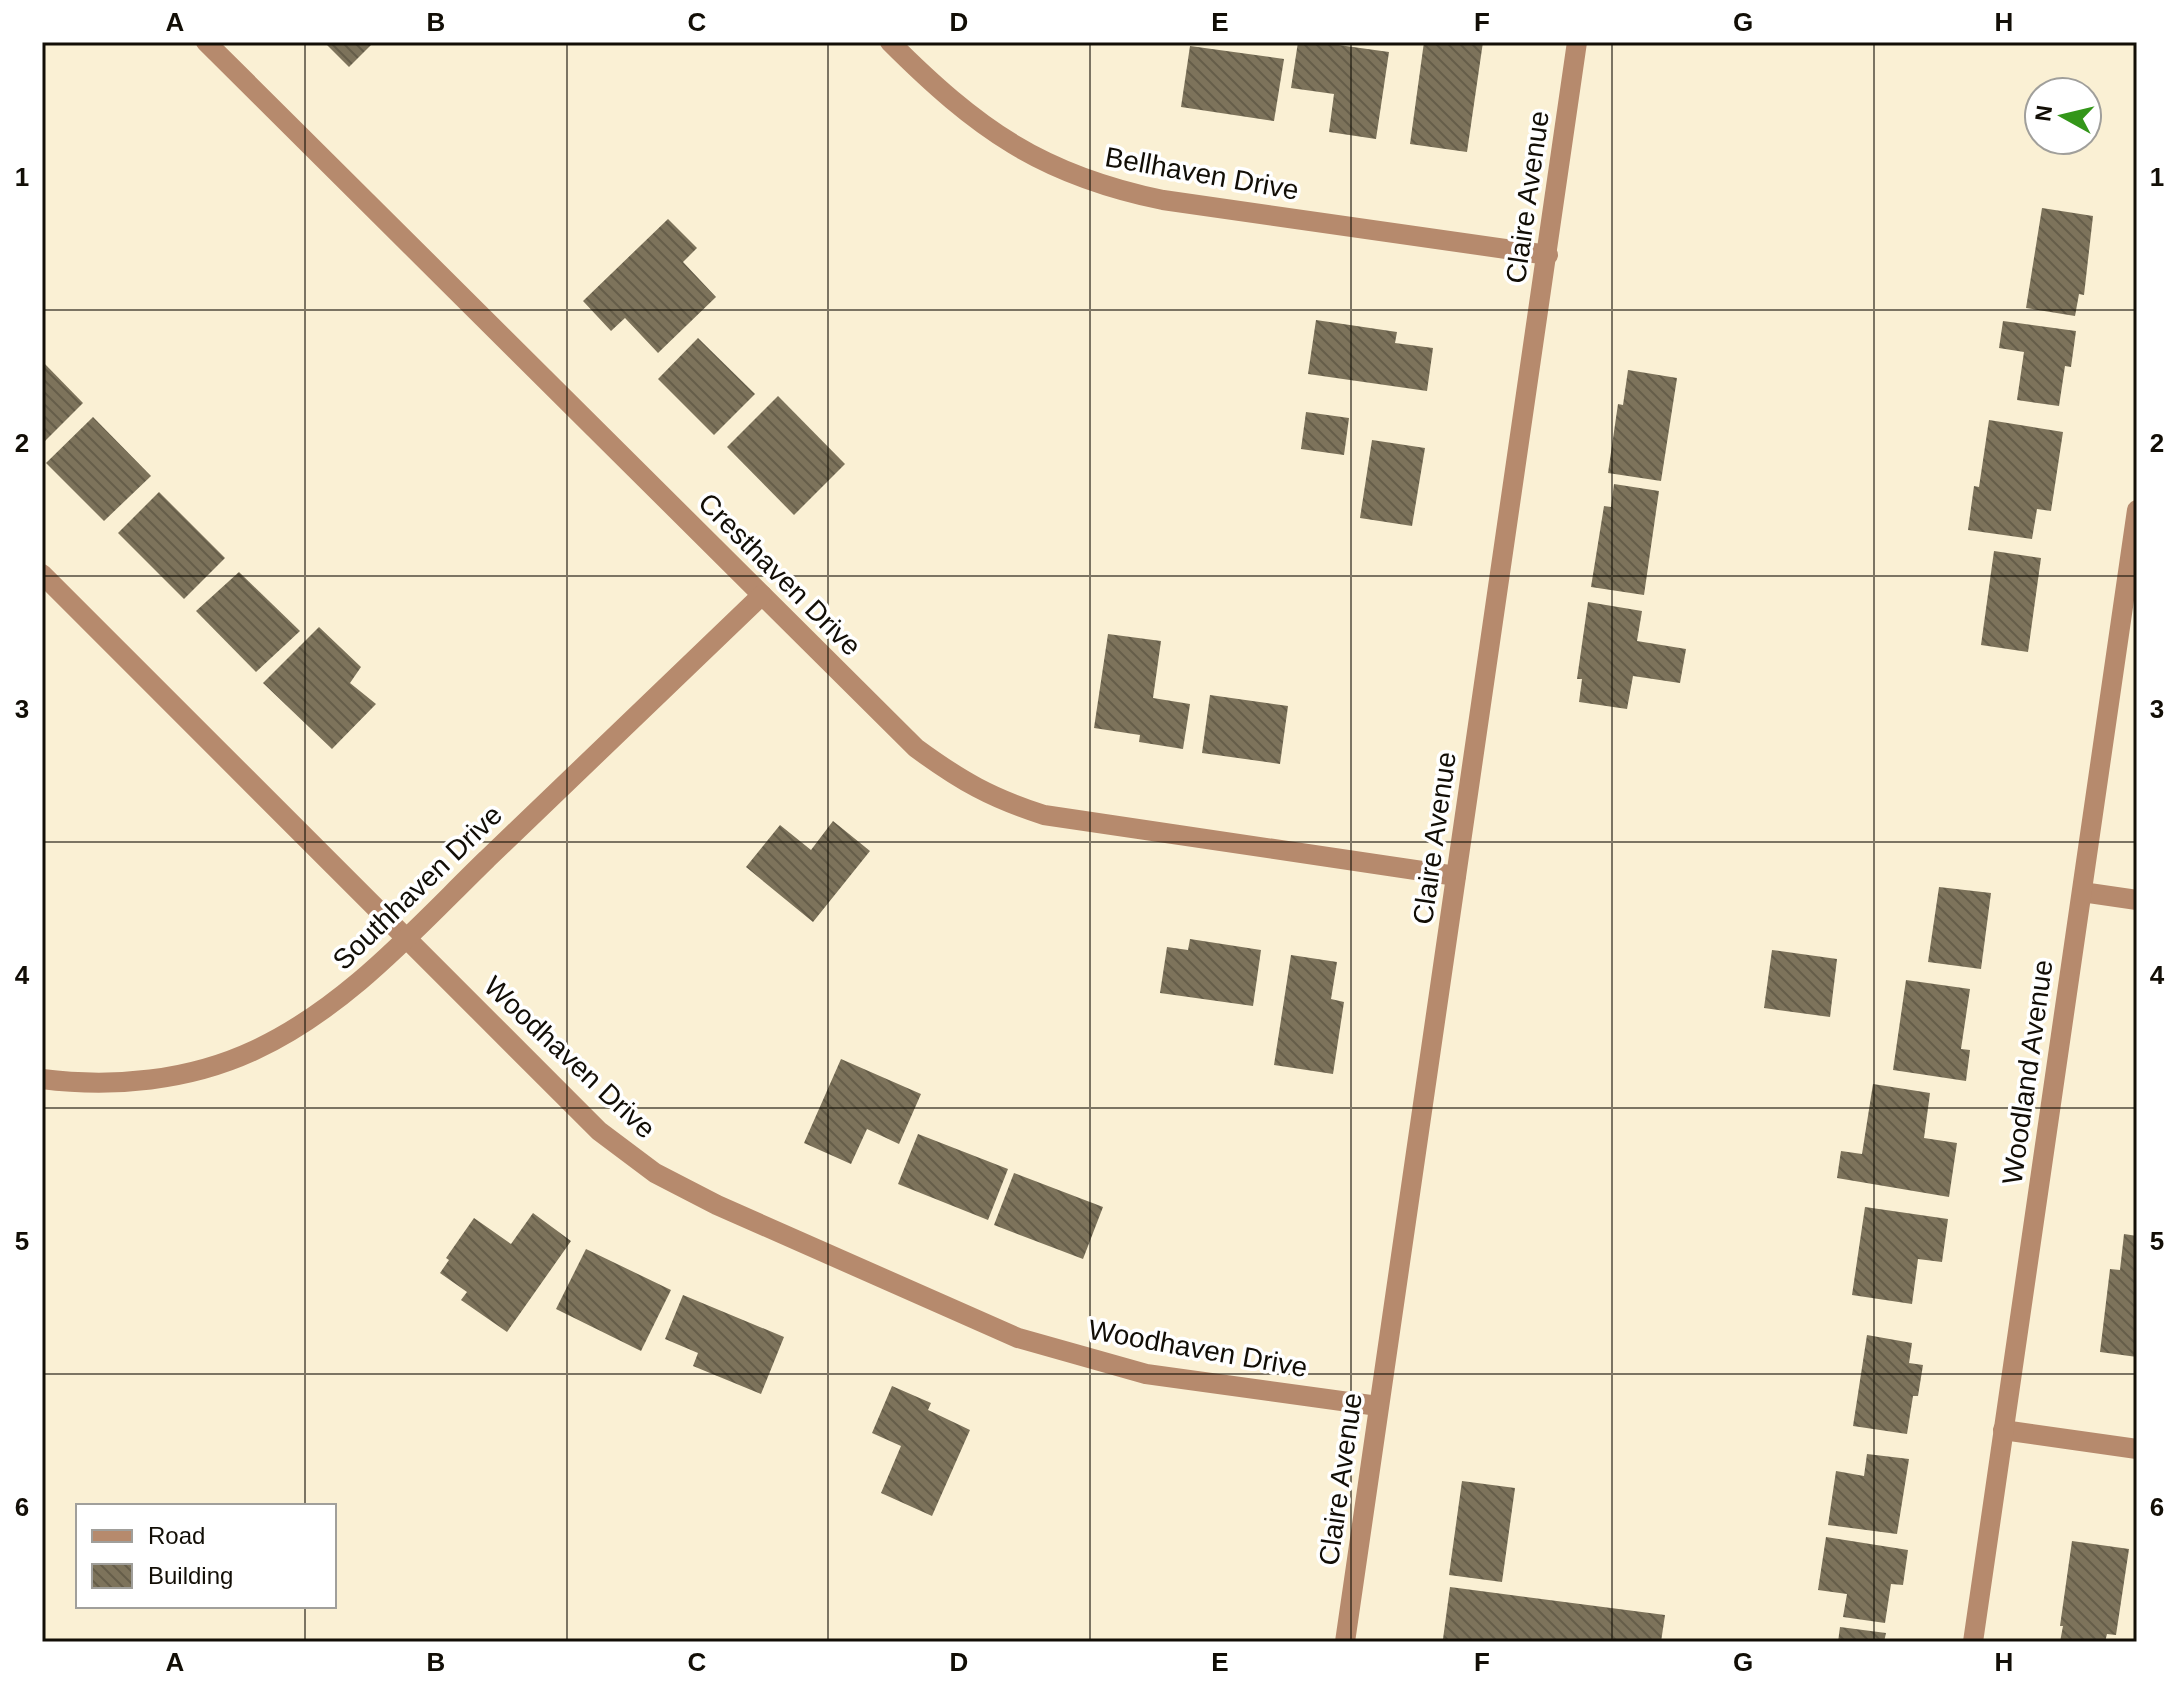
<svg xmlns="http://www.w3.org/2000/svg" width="2179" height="1684" font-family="Helvetica,sans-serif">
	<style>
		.building { fill: url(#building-back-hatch) }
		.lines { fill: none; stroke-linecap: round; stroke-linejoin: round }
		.minor { stroke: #b68a6d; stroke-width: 20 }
		.grid { fill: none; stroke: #120e06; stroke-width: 2; stroke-opacity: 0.55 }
		.labels { text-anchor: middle; stroke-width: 7; stroke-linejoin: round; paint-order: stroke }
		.street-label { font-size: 28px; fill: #120e06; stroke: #fff }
		.neatline { fill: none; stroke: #120e06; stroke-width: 3 }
		.grid-label { font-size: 26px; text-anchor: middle; font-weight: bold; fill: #120e06 }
	</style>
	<defs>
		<pattern id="building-back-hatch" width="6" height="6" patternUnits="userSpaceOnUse" patternTransform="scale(2)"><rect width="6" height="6" fill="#7d735b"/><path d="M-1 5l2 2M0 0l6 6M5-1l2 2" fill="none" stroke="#655d49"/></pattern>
	</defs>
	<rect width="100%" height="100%" fill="#faf0d4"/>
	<g class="building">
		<path d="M324,42H374L349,67Z"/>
		<path d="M1298,42H1317L1389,52L1376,139L1329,132L1334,94L1291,88Z"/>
		<path d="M1424,42H1483L1467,152L1410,144Z"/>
		<path d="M1190,46L1284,59L1274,121L1181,107Z"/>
		<path d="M2042,208L2093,216L2084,295L2079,294L2075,316L2026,308Z"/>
		<path d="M668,219L697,248L683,262L716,297L658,353L625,318L611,331L583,301Z"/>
		<path d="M1316,320L1397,332L1395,343L1433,348L1427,391L1308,374Z"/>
		<path d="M2003,321L2076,331L2071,367L2065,366L2059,406L2017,400L2024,352L1999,348Z"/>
		<path d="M698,338L755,394L714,435L658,379Z"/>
		<path d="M42,361L83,403L42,444Z"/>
		<path d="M1628,370L1677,378L1661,481L1608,473L1618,404L1623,405Z"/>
		<path d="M778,396L845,464L794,515L727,447Z"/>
		<path d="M1306,412L1349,418L1344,455L1301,449Z"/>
		<path d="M93,417L151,476L104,521L46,463Z"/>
		<path d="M1989,420L2063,432L2051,511L2037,509L2032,539L1968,530L1974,486L1979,487Z"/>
		<path d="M1372,440L1425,448L1412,526L1360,518Z"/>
		<path d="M1614,484L1659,491L1644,595L1591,587L1604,506L1611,507Z"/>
		<path d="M159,492L225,558L184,599L118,533Z"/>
		<path d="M1994,551L2041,558L2028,652L1981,645Z"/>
		<path d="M239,572L300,631L256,672L196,611Z"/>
		<path d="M1588,602L1642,611L1637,641L1686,649L1680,683L1633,676L1627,709L1579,702L1582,679H1577Z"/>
		<path d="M319,627L361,667L350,683L376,704L332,749L263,683Z"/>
		<path d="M1108,634L1161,641L1153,698L1190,704L1183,749L1139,742L1140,735L1094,728Z"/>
		<path d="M1210,695L1288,706L1280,764L1202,753Z"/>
		<path d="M833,821L870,851L813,922L746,867L780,825L811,850Z"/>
		<path d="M1939,887L1991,893L1981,969L1928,962Z"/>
		<path d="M1190,939L1261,950L1253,1006L1160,993L1167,947L1188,950Z"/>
		<path d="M1772,950L1837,959L1830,1017L1764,1008Z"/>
		<path d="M1291,955L1337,962L1331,999L1344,1002L1333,1074L1274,1065Z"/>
		<path d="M1906,980L1970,989L1961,1049L1970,1050L1966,1081L1893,1070Z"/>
		<path d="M841,1059L921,1094L899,1144L867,1129L851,1164L804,1143Z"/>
		<path d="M1873,1084L1930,1093L1924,1138L1957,1143L1949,1197L1837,1178L1841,1151L1862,1154Z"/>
		<path d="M918,1134L1008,1169L988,1220L898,1184Z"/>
		<path d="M1014,1173L1103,1207L1083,1259L994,1225Z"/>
		<path d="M1865,1207L1948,1219L1942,1262L1918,1259L1912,1304L1852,1295Z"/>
		<path d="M533,1213L571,1241L507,1332L461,1300L467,1292L440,1273L449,1260L446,1258L474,1218L511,1244Z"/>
		<path d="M2124,1234L2137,1236V1357L2100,1352L2110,1269L2120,1270Z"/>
		<path d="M586,1249L671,1290L641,1351L556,1309Z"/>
		<path d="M683,1295L784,1337L761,1394L693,1366L698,1353L665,1339Z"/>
		<path d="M1867,1335L1912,1343L1909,1363L1923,1365L1918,1396H1913L1907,1434L1853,1426Z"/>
		<path d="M892,1386L931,1403L928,1410L970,1430L932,1516L881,1493L901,1446L872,1433Z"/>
		<path d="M1867,1454L1909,1459L1897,1534L1828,1525L1836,1471L1864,1476Z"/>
		<path d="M1462,1481L1515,1488L1502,1582L1449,1575Z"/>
		<path d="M1826,1537L1908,1550L1903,1585L1891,1584L1885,1623L1843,1617L1847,1594L1818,1590Z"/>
		<path d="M2072,1541L2129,1549L2116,1635L2107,1634L2105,1642H2060L2063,1626H2060Z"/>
		<path d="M1450,1587L1665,1615L1661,1642H1463L1443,1639Z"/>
		<path d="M1840,1627L1886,1633L1884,1642H1838Z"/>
	</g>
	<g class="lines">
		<g class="minor">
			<path d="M206,42L916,748C961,781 991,798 1044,815L1456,876"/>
			<path d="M890,42C977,129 1041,175 1163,200L1548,255"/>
			<path d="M42,574L599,1131L655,1173L717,1205L1018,1338L1146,1374L1378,1406"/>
			<path d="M2082,892L2137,900"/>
			<path d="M42,1079C113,1088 189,1081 255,1050C347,1007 415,929 487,859C579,771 671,683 762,595"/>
			<path d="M2003,1430L2137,1449"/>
			<path d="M1345,1642L1577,42"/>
			<path d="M1973,1642L2137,510"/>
		</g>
	</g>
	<path class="grid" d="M305,42V1506M567,42V1642M828,42V1642M1090,42V1642M1351,42V1642M1612,42V1642M1874,42V1642M42,310H2137M42,576H2137M42,842H2137M42,1108H2137M42,1374H2137M305,1606V1642"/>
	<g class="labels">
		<g class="street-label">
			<text transform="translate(1202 173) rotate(10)" y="10">Bellhaven Drive</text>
			<text transform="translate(1527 197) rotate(-82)" y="10">Claire Avenue</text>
			<text transform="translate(780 574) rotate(45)" y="10">Cresthaven Drive</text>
			<text transform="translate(1434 838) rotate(-82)" y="10">Claire Avenue</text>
			<text transform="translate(417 887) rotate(-44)" y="10">Southhaven Drive</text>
			<text transform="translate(570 1057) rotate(43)" y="10">Woodhaven Drive</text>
			<text transform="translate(2027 1072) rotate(-82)" y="10">Woodland Avenue</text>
			<text transform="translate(1198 1348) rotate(10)" y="10">Woodhaven Drive</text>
			<text transform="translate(1340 1479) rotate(-82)" y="10">Claire Avenue</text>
		</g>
	</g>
	<rect width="2179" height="1684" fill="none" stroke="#ffffff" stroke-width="88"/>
	<rect x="76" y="1504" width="260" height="104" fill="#ffffff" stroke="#a09f9b" stroke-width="2"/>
	<rect x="92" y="1530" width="40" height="12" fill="#b68a6d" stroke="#a09f9b" stroke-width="2"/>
	<text x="148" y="1544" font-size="24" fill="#120e06">Road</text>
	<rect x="92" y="1564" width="40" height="24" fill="url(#building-back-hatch)" stroke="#a09f9b" stroke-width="2"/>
	<text x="148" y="1584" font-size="24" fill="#120e06">Building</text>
	<g transform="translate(2063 116) rotate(278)"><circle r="38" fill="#ffffff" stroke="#a09f9b" stroke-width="2"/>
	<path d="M0-6L14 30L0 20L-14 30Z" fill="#339619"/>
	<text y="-12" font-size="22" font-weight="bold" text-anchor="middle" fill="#120e06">N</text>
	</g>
	<rect x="44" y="44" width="2091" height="1596" class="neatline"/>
	<g class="grid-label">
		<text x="175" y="31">A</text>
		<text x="436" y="31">B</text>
		<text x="697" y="31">C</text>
		<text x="959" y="31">D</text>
		<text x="1220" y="31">E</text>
		<text x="1482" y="31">F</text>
		<text x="1743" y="31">G</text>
		<text x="2004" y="31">H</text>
		<text x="22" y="186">1</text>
		<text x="2157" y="186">1</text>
		<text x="22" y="452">2</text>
		<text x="2157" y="452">2</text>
		<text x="22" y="718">3</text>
		<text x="2157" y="718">3</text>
		<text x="22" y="984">4</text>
		<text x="2157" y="984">4</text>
		<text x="22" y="1250">5</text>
		<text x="2157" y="1250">5</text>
		<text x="22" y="1516">6</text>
		<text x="2157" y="1516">6</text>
		<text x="175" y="1671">A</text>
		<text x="436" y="1671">B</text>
		<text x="697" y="1671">C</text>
		<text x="959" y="1671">D</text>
		<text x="1220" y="1671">E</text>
		<text x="1482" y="1671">F</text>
		<text x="1743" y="1671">G</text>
		<text x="2004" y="1671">H</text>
	</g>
</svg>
